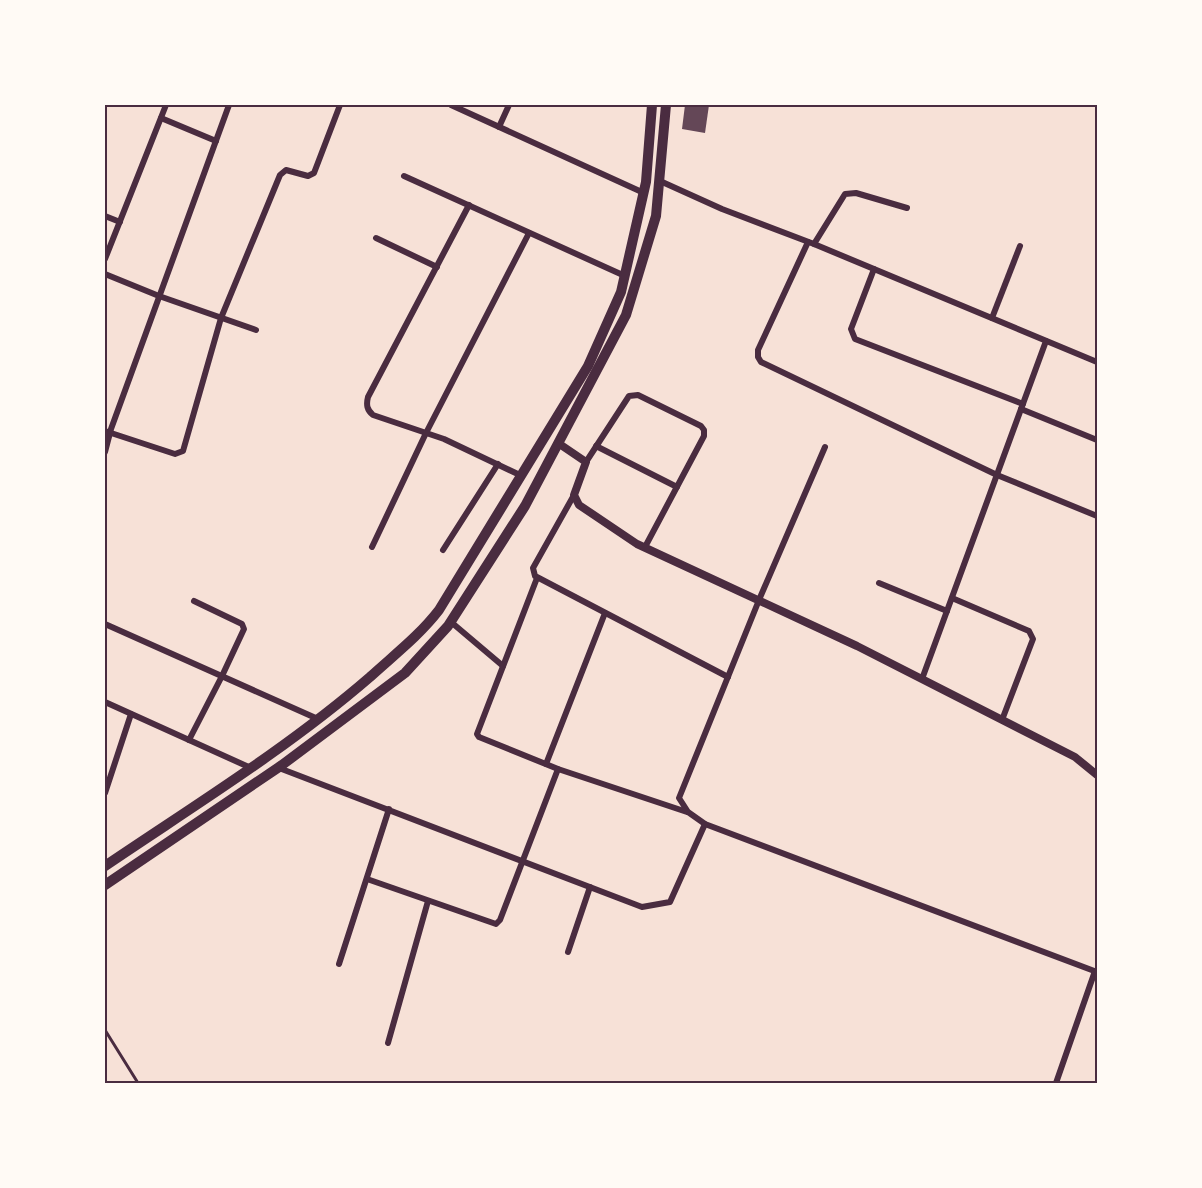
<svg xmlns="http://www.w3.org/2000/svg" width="1202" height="1188" font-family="'Source Serif 4',serif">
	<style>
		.building { fill: #644757 }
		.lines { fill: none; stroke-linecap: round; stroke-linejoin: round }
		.service { stroke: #4a2c40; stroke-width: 3 }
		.minor { stroke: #4a2c40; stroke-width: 6 }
		.tertiary { stroke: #4a2c40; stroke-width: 8 }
		.primary { stroke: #4a2c40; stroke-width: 10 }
		.neatline { fill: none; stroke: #4a2c40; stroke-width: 2 }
	</style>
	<rect width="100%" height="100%" fill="#f7e1d7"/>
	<path class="building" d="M685,105H709L705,133L682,129Z"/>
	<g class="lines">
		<path class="service" d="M105,1030L138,1083"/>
		<g class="minor">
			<path d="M451,105L644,193"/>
			<path d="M161,118L216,141"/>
			<path d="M499,127L509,105"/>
			<path d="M404,176L625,276"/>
			<path d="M660,181L722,209L814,244L1097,362"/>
			<path d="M469,205L368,397C366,405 367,410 373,415L444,439L522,476"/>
			<path d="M105,216L120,222"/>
			<path d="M376,238L437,267"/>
			<path d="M808,242L758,350V357L761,362L997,475L1097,516"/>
			<path d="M814,244L845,194L856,193L907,208"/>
			<path d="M105,259L166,105"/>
			<path d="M874,269L851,329L855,339L1023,404"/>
			<path d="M105,274L159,296L256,330"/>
			<path d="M992,318L1020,246"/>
			<path d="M1021,409L1097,440"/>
			<path d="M105,431L175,454L183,451L221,318L280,175L286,170L308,176L314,173L340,105"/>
			<path d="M596,446L677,487"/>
			<path d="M825,447L759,600L679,798L688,812L705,824L1097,972"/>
			<path d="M105,452L111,429L229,105"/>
			<path d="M586,462L629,396L638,395L701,426L704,430V436L645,547"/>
			<path d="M574,495L533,568L535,576L728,677"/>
			<path d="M372,547L426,433L529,233"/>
			<path d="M443,550L498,464"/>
			<path d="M537,578L477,734L479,737L558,769L687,812"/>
			<path d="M879,583L947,611"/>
			<path d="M952,598L1029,631L1033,639L1002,720"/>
			<path d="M451,622L503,666"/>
			<path d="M105,624L318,719"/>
			<path d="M922,679L1046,341"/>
			<path d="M105,702L251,768"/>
			<path d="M189,740L222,676L244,629L242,624L194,601"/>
			<path d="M546,764L605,613"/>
			<path d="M279,768L642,907L670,902L705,824"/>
			<path d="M105,793L131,714"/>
			<path d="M367,879L496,924L500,920L558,769"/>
			<path d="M568,952L590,887"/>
			<path d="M339,964L389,809"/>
			<path d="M388,1043L428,901"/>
			<path d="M1056,1083L1095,971"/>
		</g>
		<path class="tertiary" d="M558,443L586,462L574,495L579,505L637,544L857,646L1075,757L1097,775"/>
		<g class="primary">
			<path d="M105,866C195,805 288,748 370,677C394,655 419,636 439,610L588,366L621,292L646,182L652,105"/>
			<path d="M105,885L282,765L405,673L448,626L525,506L626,315L656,216L666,105"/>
		</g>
	</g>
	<rect width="1202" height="1188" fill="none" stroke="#fffaf5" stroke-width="213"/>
	<rect x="106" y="106" width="990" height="976" class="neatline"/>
</svg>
